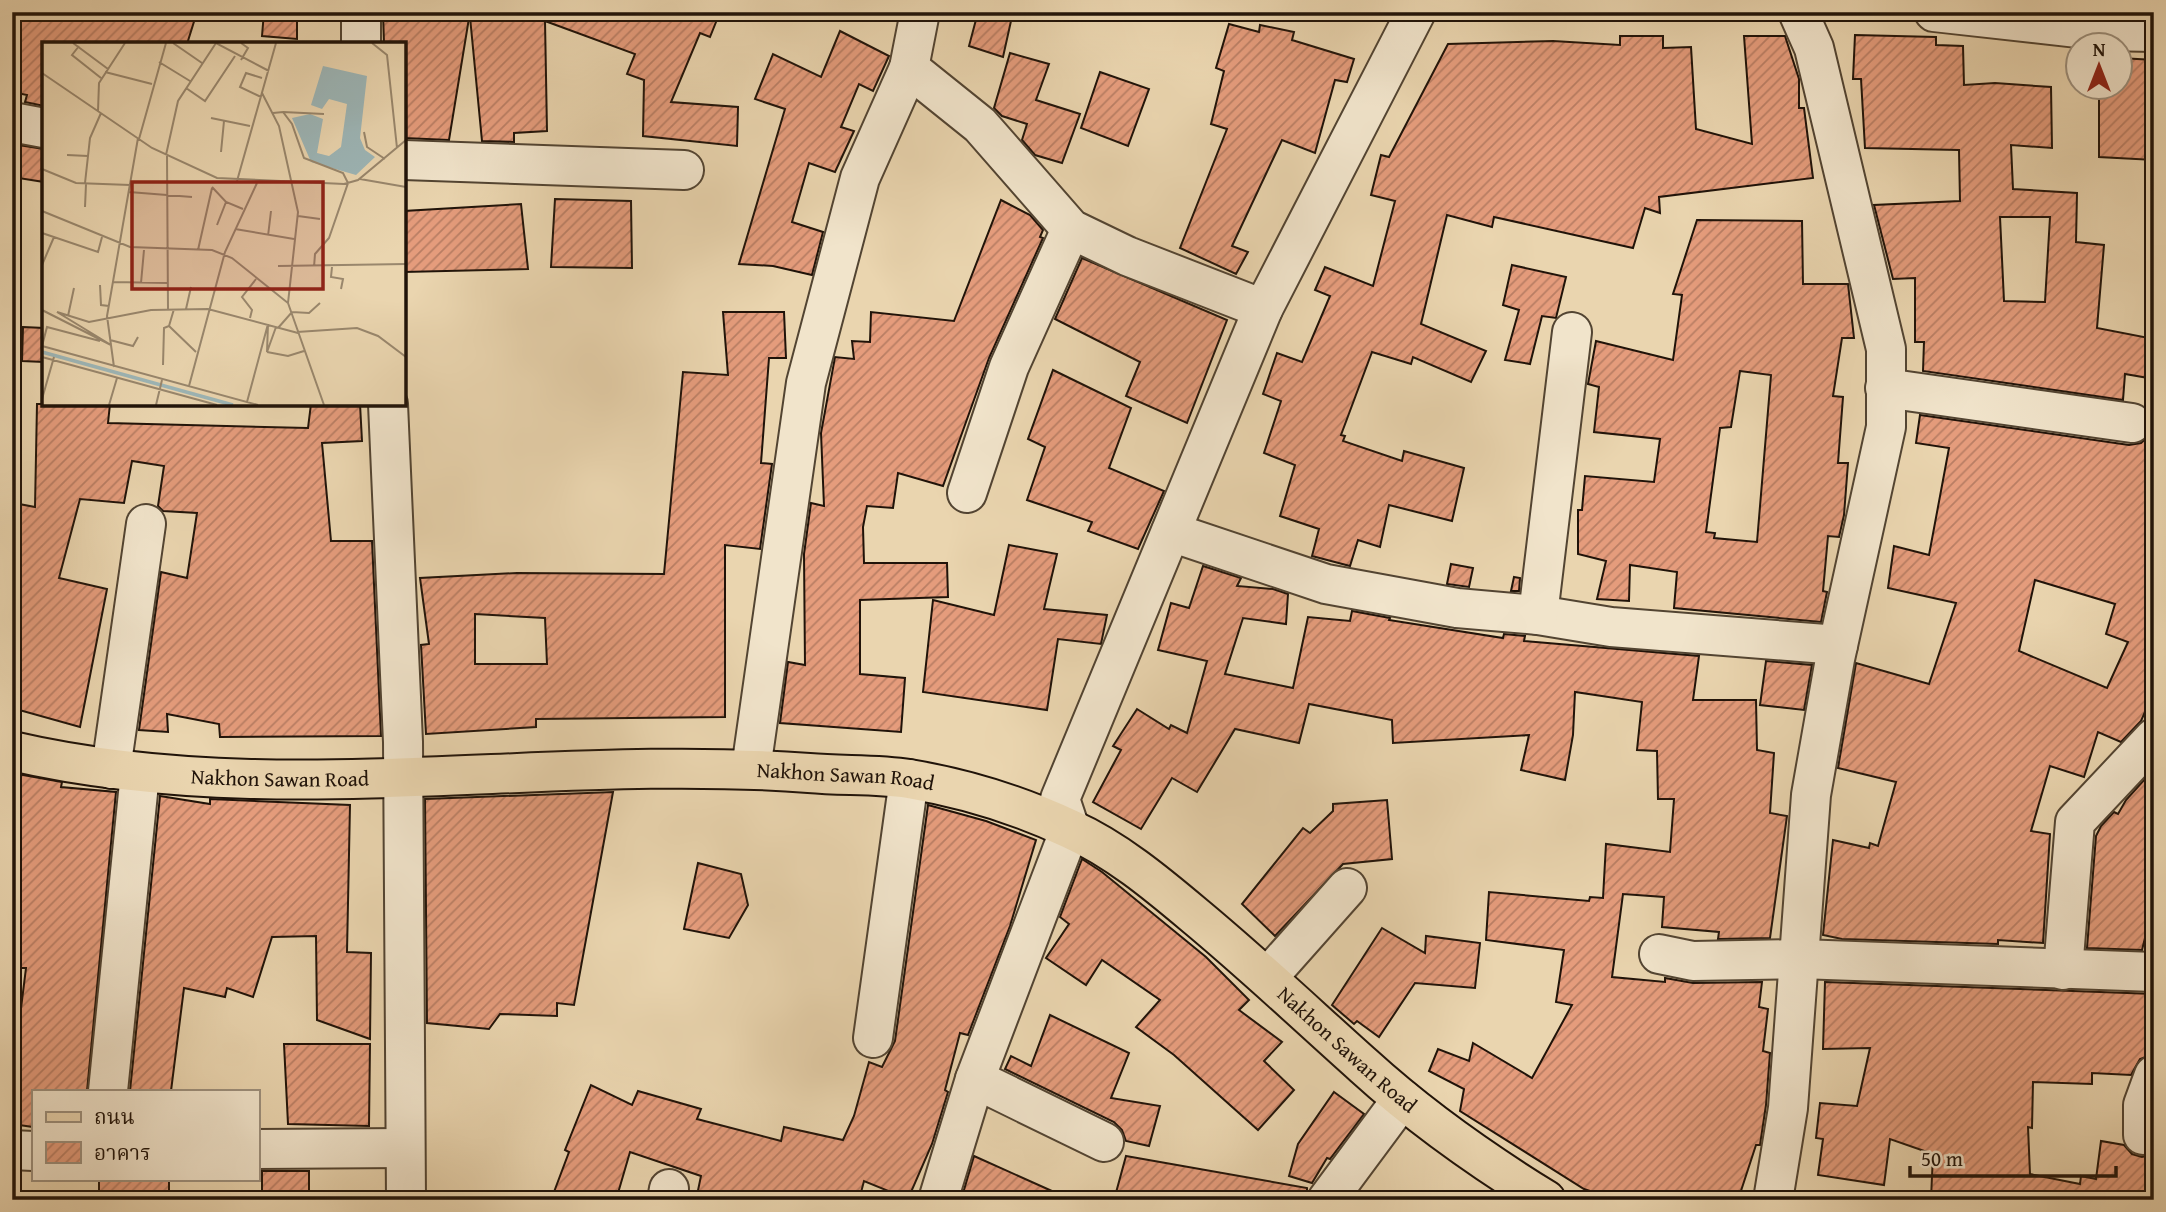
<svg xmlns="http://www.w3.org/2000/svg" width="2166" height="1212" font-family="'Gentium Book Plus','Noto Serif Thai',serif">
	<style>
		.building { fill: url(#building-hatch); stroke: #201309; stroke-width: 2; fill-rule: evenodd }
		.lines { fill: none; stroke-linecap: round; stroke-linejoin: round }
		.minor-casing { stroke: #524432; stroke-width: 42 }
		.major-casing { stroke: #201309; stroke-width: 42 }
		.minor { stroke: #f1e4cb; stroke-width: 38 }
		.major { stroke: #ead5af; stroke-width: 38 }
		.labels { text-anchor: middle; stroke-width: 5; stroke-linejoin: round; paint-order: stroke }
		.street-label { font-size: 21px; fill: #201309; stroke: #f1e4cb }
		.inset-river { fill: none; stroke: #9db6b7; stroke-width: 3.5 }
		.inset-road { fill: none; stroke: #99876d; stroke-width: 2 }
		.view { fill: #8f2418; fill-opacity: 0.15; stroke: #8f2418; stroke-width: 3.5 }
		.inset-edge { fill: none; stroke: #201309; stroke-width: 3.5 }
	</style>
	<defs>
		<pattern id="building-hatch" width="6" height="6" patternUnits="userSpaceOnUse" patternTransform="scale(1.75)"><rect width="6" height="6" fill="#e59c7c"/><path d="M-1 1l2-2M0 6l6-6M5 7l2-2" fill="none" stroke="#b97e64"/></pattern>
	</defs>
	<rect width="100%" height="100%" fill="#ead5af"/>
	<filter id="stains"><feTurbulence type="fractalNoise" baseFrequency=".00286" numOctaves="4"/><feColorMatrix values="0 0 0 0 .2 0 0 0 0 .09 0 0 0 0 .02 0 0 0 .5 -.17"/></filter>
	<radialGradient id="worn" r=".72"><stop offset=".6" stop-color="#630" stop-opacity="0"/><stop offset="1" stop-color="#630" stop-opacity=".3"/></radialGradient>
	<g class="building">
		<path d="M12,12H197L187,44H44V106L25,102L27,95L12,92Z"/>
		<path d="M264,12L297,15V39L262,36Z"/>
		<path d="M383,12H470L449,140L404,138V44H384Z"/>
		<path d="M529,12H720L710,37L700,33L671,102L738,107L737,146L643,136L644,80L627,74L635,54L545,21L547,131L514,133V142L482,141L470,17L532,16Z"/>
		<path d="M978,12H1013L1003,57L969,46Z"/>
		<path d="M1229,24L1259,32L1260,25L1294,32L1292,40L1354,59L1347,82L1335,80L1315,153L1282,140L1232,246L1248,252L1236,274L1180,248L1227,129L1211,124L1224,71L1216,68Z"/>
		<path d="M840,31L889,56L873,91L859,84L841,127L854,131L835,172L809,163L792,222L823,232L812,275L773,266L739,264L785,109L755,99L773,54L821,77Z"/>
		<path d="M1855,35L1936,37V45L1963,46L1964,85L1995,83L2051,87L2052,148L2011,145L2013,189L2077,193L2076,242L2104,245L2097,328L2154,339V379L2125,374L2123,400L1923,371L1924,342H1915V278L1893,279L1874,205L1960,201L1959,150L1865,148L1861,79H1853ZM2000,217H2050L2045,302L2004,301Z"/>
		<path d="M1620,36H1663V48L1691,47L1696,129L1752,144L1744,36H1785L1799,79V108H1804L1813,178L1659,197L1660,213L1645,208L1633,248L1494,217L1492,227L1447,215L1421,324L1486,351L1471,382L1413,357L1411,364L1372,352L1341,435L1345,436L1343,441L1402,461L1404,451L1464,468L1452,521L1389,505L1380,547L1358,540L1350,566L1312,556L1319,529L1280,516L1295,465L1264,453L1281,401L1263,394L1277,353L1302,362L1330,296L1315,290L1325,267L1373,286L1395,201L1371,195L1381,155L1389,157L1448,44L1553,41L1620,45Z"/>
		<path d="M1010,53L1049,64L1036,100L1080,114L1062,163L1035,155L1022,140L1027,124L1002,116L994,108Z"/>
		<path d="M2120,58L2154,60V160L2099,157V88H2120Z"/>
		<path d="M1100,72L1149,89L1128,146L1081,128Z"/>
		<path d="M12,144L44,149V182L12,177Z"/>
		<path d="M555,199L631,201L632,268L551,267Z"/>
		<path d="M1001,200L1030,215L1043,230L1040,237L1043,238L989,358L943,486L898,473L893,508L867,506L863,527L864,563H947L948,597L860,600V674L905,678L901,732L780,723L788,662L805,665L804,554L811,503L824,506L821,433L835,357L854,359L852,341L870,342L871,312L954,321Z"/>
		<path d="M521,204L528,269L404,272V211Z"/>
		<path d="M1697,220L1802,221L1803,284H1848L1854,338H1842L1833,396L1843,397L1838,463H1848L1844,515L1839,537L1828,536L1823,591L1827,592L1821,622L1674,608L1677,572L1630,565L1629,601L1597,599L1606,561L1578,554V510H1582L1585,476L1654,482L1660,439L1594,432L1599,387L1588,384L1596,341L1673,360L1682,295L1673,294ZM1740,371L1771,375L1757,542L1714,538L1715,533L1706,532L1720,428L1731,427Z"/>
		<path d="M1082,258L1227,320L1187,423L1126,396L1140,362L1055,319Z"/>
		<path d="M1512,265L1566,277L1556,318L1542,316L1530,364L1505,360L1519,310L1503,305Z"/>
		<path d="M723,312H784L786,358H769L761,463L772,464L760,549L725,545V717L536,719V727L426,734L421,645L429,644L420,578L517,573L664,574L683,372L728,375ZM475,614L545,618L547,664H475Z"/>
		<path d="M23,327L44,328V362L22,361Z"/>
		<path d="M1053,370L1131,408L1109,468L1164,491L1138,549L1088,531L1092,522L1027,500L1045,447L1028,439Z"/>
		<path d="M37,404H110L108,423L308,428L311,404H360L362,441L322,443L331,541H372L381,736L220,737L219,724L167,714L168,732L139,730L161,572L187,578L197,513L163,511L158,506L164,466L132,461L124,503L80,499L59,578L107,589L80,727L12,708V541L19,504L35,507Z"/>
		<path d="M1920,415L2129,445L2141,443L2154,431V708L2148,705L2141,721L2121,742L2098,732L2084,777L2050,766L2031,831L2050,834L2043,943L1998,940V944L1842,939L1823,935L1833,840L1869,848L1870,843L1878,846L1896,782L1838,768L1856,663L1929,684L1956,603L1888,588L1894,546L1929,555L1949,448L1916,443ZM2035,580L2115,604L2106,634L2128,642L2107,688L2019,651Z"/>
		<path d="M1009,545L1057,554L1044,609L1107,615L1101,644L1058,639L1047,710L923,692L933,600L994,615Z"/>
		<path d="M1451,564L1473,568L1469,587L1447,584Z"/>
		<path d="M1203,566L1241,578L1237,586L1273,589L1288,594L1286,624L1243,618L1225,674L1293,688L1308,617L1350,621L1352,611L1390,618L1389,620L1503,638L1504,634L1525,636L1524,641L1699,656L1693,700H1756L1757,750L1774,753L1770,813L1787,816L1770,938L1718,939L1719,932L1662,927L1664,897L1623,894L1612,977L1665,982V978L1693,983L1762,982L1759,1007L1768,1009L1763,1051L1770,1053L1766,1105L1760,1145H1756L1738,1200H1617L1584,1189L1460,1111L1464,1089L1429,1071L1438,1049L1469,1061L1473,1043L1532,1078L1572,1005L1556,1002L1564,950L1486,940L1489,892L1589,901L1590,897L1603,898L1606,844L1670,852L1674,799H1658L1657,751L1637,750L1642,702L1575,692L1573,735L1565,780L1521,770L1529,735L1393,743L1392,720L1309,704L1299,743L1235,729L1197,792L1172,778L1141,829L1093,802L1121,750L1113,746L1137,709L1169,729L1171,725L1187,733L1207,661L1158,650L1171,603L1189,608Z"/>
		<path d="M1514,577L1520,578L1519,591H1511Z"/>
		<path d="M1766,661L1812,665L1804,710L1760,705Z"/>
		<path d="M12,773L62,782L61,787L116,792L87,1091H33V1127L12,1124V1081L26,968H12Z"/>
		<path d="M2144,780L2154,785V902L2142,950L2087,948L2096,836L2101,826L2114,812L2118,814L2126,800Z"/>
		<path d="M613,792L574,1005L557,1003V1016L500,1014L489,1029L427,1023L425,799Z"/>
		<path d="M160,796L210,804V799L350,805L347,952L371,953L370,1039L317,1020L316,936L272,937L253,997L227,988L225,997L184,988L171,1091H130Z"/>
		<path d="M1387,800L1392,859L1343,864L1275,936L1242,904L1303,828L1310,833L1333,811V804Z"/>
		<path d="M928,805L986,821L1036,840L1010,926L968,1035L960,1033L945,1090L948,1092L932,1144L908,1199L864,1181L859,1200H696L701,1176L630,1152L616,1200H551L569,1152L565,1150L591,1085L632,1105L638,1091L701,1109L697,1119L781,1141L784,1127L843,1140L854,1116L869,1062L882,1067L895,1041Z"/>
		<path d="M1082,859L1102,872L1206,957L1249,1000L1239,1010L1282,1042L1264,1061L1294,1090L1258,1130L1174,1055L1136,1027L1160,1000L1102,960L1086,985L1046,958L1069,924L1060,917Z"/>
		<path d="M698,863L741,874L748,905L729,938L684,929Z"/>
		<path d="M1382,928L1425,953L1426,936L1480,943L1475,988L1415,983L1379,1037L1357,1021L1354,1024L1332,1005Z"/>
		<path d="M1825,982L2154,994V1054L2140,1059L2131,1075L2092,1073V1084L2033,1082L2032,1128L2028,1127L2030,1174L2080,1184L2081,1176L2096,1179L2101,1141L2124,1145L2132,1154L2142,1157L2154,1154V1200L1931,1199L1933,1154L1890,1139L1884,1185L1818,1175L1823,1139L1816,1138L1820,1103L1857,1106L1870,1048L1823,1049Z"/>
		<path d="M1050,1015L1129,1053L1111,1098L1160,1106L1149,1146L1126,1141L1122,1130L1114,1122L1005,1069L1011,1056L1031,1066Z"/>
		<path d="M284,1044H370L369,1126L288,1124Z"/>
		<path d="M1334,1092L1364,1114L1330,1159L1327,1158L1312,1183L1289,1176L1298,1144Z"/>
		<path d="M974,1156L1072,1200H961Z"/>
		<path d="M1126,1156L1307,1188V1192L1306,1200H1114Z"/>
		<rect x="262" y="1171" width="47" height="29"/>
		<path d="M169,1179V1200H99V1181Z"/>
	</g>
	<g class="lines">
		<g class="minor-casing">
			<g id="minor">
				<path d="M361,12V44"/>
				<path d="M920,12L909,68L980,125L1071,229L1127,256L1263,309"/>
				<path d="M1934,12L2104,31L2154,32"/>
				<path d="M12,122L44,128"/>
				<path d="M404,160L684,170"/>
				<path d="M1885,388L2132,423"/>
				<path d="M388,404L403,742L406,1200"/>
				<path d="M967,493L1009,367L1071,229"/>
				<path d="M1171,532L1326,584L1457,608L1538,615L1611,627L1838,645"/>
				<path d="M1538,615L1572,332"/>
				<path d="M111,769L146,524"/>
				<path d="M751,769L806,383L860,178L909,68"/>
				<path d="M1659,954L1693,961L1800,959L2154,972"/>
				<path d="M2063,970L2075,822L2154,738"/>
				<path d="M1268,977L1347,888"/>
				<path d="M873,1038L909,779"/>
				<path d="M975,1079L1104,1142"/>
				<path d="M108,1091L140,773"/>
				<path d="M2143,1135V1105L2154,1075"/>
				<path d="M257,1149L405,1148"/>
				<path d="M12,1150L33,1151"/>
				<path d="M667,1200L669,1189"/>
				<path d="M938,1200L975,1079L1070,829L1060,799L1263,309L1416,12"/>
				<path d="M1327,1200L1402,1099"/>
				<path d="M1773,1200L1788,1108L1811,795L1835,659L1886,427V349L1814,48L1798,12"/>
			</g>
		</g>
		<g class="major-casing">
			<g id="major">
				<path id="s1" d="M12,751C274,812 544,753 809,773C842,776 877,774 909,779C963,788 1021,806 1070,829C1115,849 1156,883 1194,915C1252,963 1307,1015 1364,1066C1420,1117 1481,1160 1546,1200"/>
			</g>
		</g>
		<use href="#minor" class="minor"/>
		<use href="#major" class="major"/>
	</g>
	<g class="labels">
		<g class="street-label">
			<text dy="7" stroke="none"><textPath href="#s1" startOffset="270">Nakhon Sawan Road</textPath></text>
			<text dy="7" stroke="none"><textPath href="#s1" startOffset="836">Nakhon Sawan Road</textPath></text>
			<text dy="7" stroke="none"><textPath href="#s1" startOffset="1424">Nakhon Sawan Road</textPath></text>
		</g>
	</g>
	<g transform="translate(42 42)">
		<rect width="364" height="364" fill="#ead5af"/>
		<path d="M281,24L325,34L318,96L323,108L333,115L314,133L269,120L250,76L268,72L281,77L275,111L287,114L299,105L305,62L287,57L280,67L269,63Z" fill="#9db6b7"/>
		<path class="inset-river" d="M0,310L191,363"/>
		<path class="inset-road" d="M31,1L66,27M131,1L160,21M199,1L206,6L199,18M330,1L345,13L355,106M37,4L30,13L59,36M117,20L148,39M63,30L110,42M0,31L110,106L175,136L302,142L316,138L364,98M144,46L163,59L193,14M220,51L237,84L256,170L246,261M219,55L198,45L204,31L220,36M56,69L57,41L83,1M241,70L282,72M231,71L241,70L250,82L262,116L301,131L306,141L287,196L273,212L272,225M169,76L208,84M322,90L325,105L343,117M97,97L124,1M179,110L182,79M25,113L46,114M124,113L136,59L174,1L227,29M125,114L126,267M0,127L34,141L88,143M318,137L364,145M195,139L234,1M43,141L48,96L59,71M170,145L184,160L201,167M87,150L150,155M43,165L44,142M0,169L88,205L170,208L190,216L246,261L282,363M256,174L278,177M175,183L184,160M193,187L252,197M0,191L56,210L60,195M226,194L229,169M156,208L170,146M0,223L12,195M236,224L364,222M290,225L289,235L301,237L299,247M71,240L126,241M99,241L102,208M58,243L59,263L67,264M144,267L149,245M0,268L69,303L15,270L47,280L109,268L166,267L256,291M26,274L32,246M208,276L210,268L200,255L214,237M127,284L154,310M236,286L250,270L267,271L278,261M255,290L315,286L336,294L364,315M68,298L91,304L96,295M0,304L216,363M0,304L5,285L58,299M225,310L246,314L262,309M0,315L175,363M121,323L122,286L127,284L132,267M72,325L65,274L96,96M147,344L183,210L215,141M0,357L12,315M205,360L226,282L225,310L234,285M67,363L75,336M114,363L120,338"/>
		<path class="view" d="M90,140H281V247H90Z"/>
		<rect width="364" height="364" class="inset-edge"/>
	</g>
	<rect width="2166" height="1212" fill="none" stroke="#ead5af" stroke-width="42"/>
	<rect x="14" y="14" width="2138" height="1184" fill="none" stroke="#201309" stroke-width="3.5"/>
	<rect x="21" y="21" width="2124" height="1170" fill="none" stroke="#201309" stroke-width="2"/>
	<rect x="32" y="1090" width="228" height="91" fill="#f1e4cb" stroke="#9d907d" stroke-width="2"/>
	<rect x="46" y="1112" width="35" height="10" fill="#ead5af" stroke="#9d907d" stroke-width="2"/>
	<text x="94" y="1124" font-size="21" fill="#201309">ถนน</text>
	<rect x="46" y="1142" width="35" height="21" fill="url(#building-hatch)" stroke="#9d907d" stroke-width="2"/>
	<text x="94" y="1160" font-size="21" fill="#201309">อาคาร</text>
	<g transform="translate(2099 66)"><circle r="33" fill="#f1e4cb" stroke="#9d907d" stroke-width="2"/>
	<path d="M0-5L12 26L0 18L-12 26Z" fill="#8f2418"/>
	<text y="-10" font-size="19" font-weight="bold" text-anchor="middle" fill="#201309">N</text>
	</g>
	<path d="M1910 1166v10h206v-10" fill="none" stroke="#201309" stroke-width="3.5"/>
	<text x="1921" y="1166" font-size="21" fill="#201309" stroke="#f1e4cb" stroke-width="5" paint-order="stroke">50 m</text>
	<rect width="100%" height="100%" filter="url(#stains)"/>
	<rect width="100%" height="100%" fill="url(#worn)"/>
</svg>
